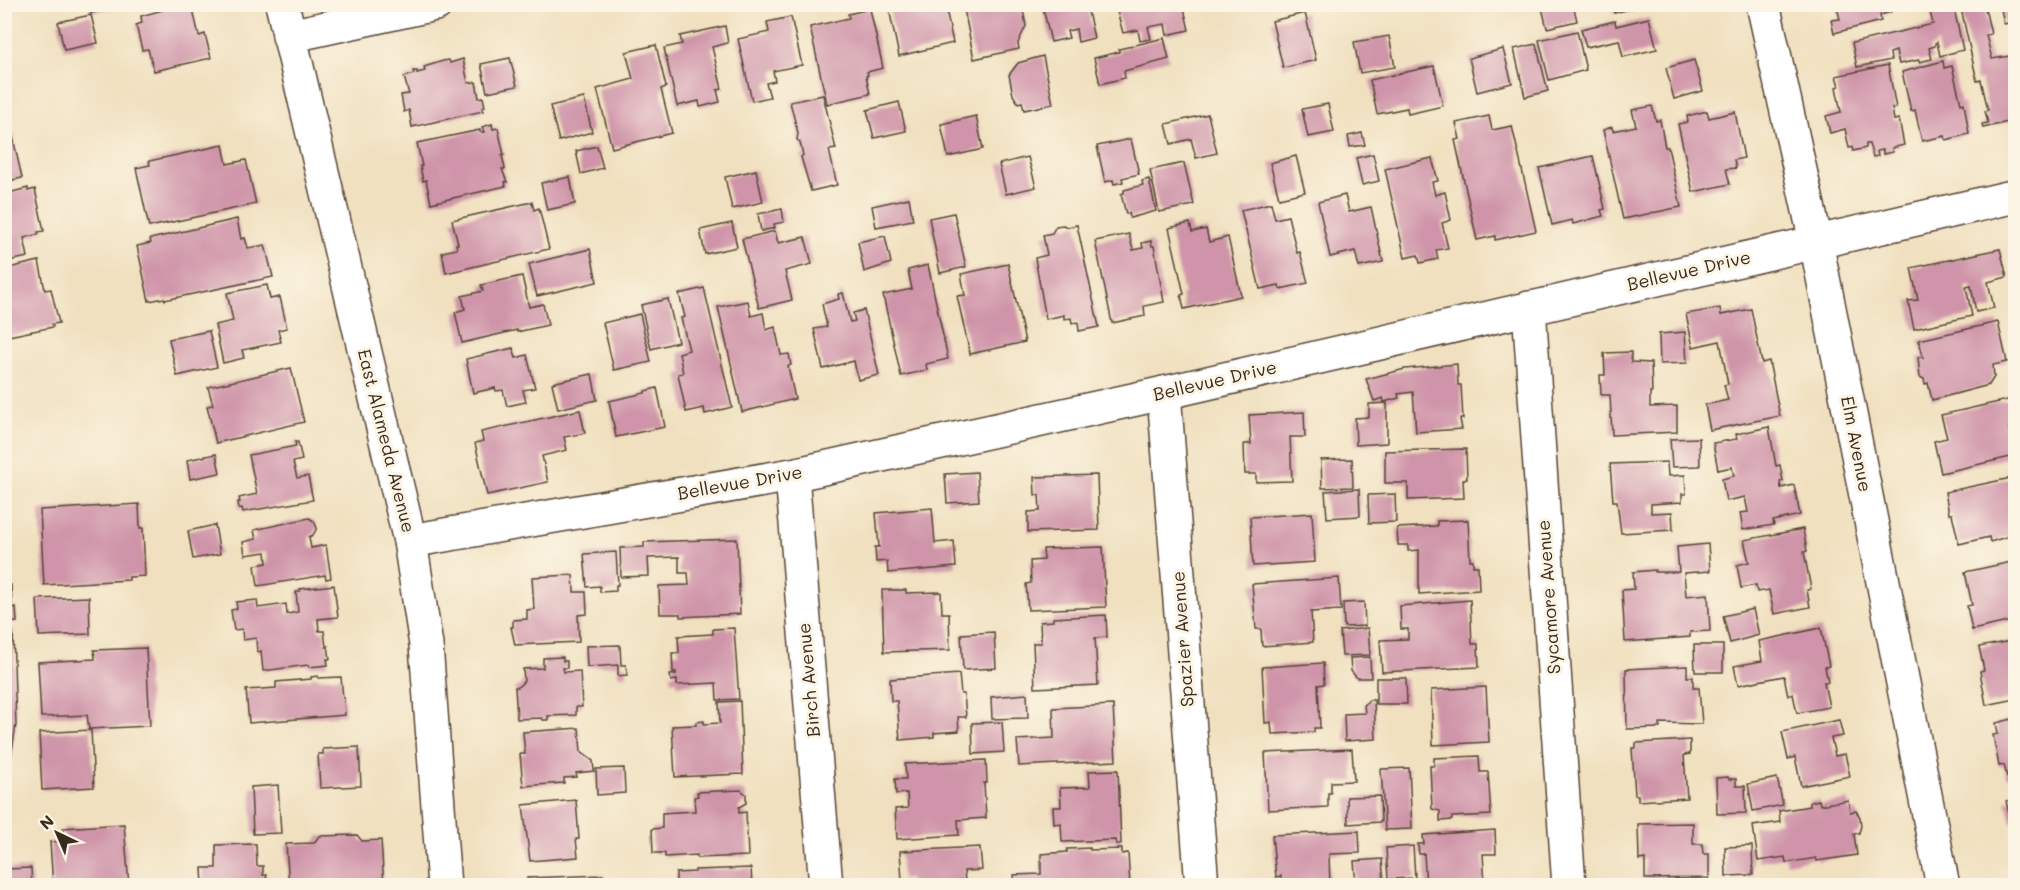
<svg xmlns="http://www.w3.org/2000/svg" width="2020" height="890" font-family="Mali,sans-serif">
	<style>
		.building { fill: #cf94a9 }
		.lines { fill: none; stroke-linecap: round; stroke-linejoin: round }
		.minor-casing { stroke: #564536; stroke-width: 36 }
		.minor { stroke: #fff; stroke-width: 33 }
		.labels { text-anchor: middle; stroke-width: 6; stroke-linejoin: round; paint-order: stroke }
		.street-label { font-size: 18px; fill: #3b2a1e; stroke: #fcf5e5 }
	</style>
	<rect width="100%" height="100%" fill="#fcf5e5"/>
	<filter id="ink" filterUnits="userSpaceOnUse"><feTurbulence type="fractalNoise" baseFrequency=".0167" numOctaves="2"/><feDisplacementMap in="SourceGraphic" scale="12" xChannelSelector="R" yChannelSelector="G"/><feConvolveMatrix kernelMatrix="1 2 1 2 8 2 1 2 1" color-interpolation-filters="sRGB"/></filter>
	<filter id="wash" filterUnits="userSpaceOnUse"><feTurbulence type="fractalNoise" baseFrequency=".008" numOctaves="4" result="noise"/><feDisplacementMap in="SourceGraphic" scale="24" xChannelSelector="R" yChannelSelector="G"/><feGaussianBlur stdDeviation="1.35" result="paint"/><feColorMatrix in="noise" values="0 0 0 0 0 0 0 0 0 0 0 0 0 0 0 0 0 1.4 0 .05"/><feComposite in="paint" operator="in"/></filter>
	<g filter="url(#wash)">
		<rect width="100%" height="100%" fill="#f0e0bf"/>
		<g id="blocks">
			<g class="building">
				<path d="M89,4H124V5L91,13Z"/>
				<path d="M888,4H909L911,11L933,6L932,4H945L953,43L899,56Z"/>
				<path d="M963,4H1022L1026,26L1018,43L1019,49L974,59Z"/>
				<path d="M1042,4H1094L1087,7L1094,38L1078,42L1076,29L1067,31L1069,38L1051,42Z"/>
				<path d="M1115,4H1183L1189,30L1167,35L1165,24L1148,27L1151,39L1140,41L1138,30L1123,33Z"/>
				<path d="M1541,4H1573L1577,21L1547,28Z"/>
				<path d="M1612,4H1647V5L1614,13Z"/>
				<path d="M1836,4H1889L1891,12L1880,15L1881,21L1834,33L1831,20L1840,19Z"/>
				<path d="M1928,4H1953L1963,50L1940,56L1937,42L1935,43V46L1929,48L1932,59L1919,62V60L1899,64L1896,51L1890,53L1891,60L1857,67L1852,43L1933,24Z"/>
				<path d="M1960,4H1984L1991,34L1986,35L1992,59L2016,55V120L1983,128L1982,124L1988,123L1985,111L1988,110L1981,80L1977,81Z"/>
				<path d="M2000,4H2016V21L2004,24Z"/>
				<path d="M169,5H192L199,36L205,34L211,58L154,71L148,49L142,50L136,25L142,23L141,16L170,8Z"/>
				<path d="M870,9L883,68L867,72L868,75L866,76L870,94L827,104L810,27L849,18L848,14Z"/>
				<path d="M1305,13L1316,60L1283,68L1272,21Z"/>
				<path d="M91,15L98,43L64,50L58,22Z"/>
				<path d="M791,17L802,65L773,71L775,81L766,83L770,97L752,101L738,39L769,32L767,22Z"/>
				<path d="M1649,18L1657,49L1623,57L1619,40L1586,47L1581,29L1615,21L1616,26Z"/>
				<path d="M725,26L728,43L712,47L722,89L717,90L720,102L700,107L699,101L677,106L664,48L682,44L680,36Z"/>
				<path d="M1577,31L1586,70L1549,80L1539,40Z"/>
				<path d="M1389,36L1395,67L1360,73L1354,42Z"/>
				<path d="M1164,38L1169,59L1124,71L1125,78L1100,84L1094,58L1119,52V49Z"/>
				<path d="M1536,44L1548,91L1525,97L1514,49Z"/>
				<path d="M656,45L666,87L661,89L672,133L612,148L597,89L633,79L626,52Z"/>
				<path d="M1503,49L1512,83L1477,92L1469,58Z"/>
				<path d="M1043,56L1053,104L1024,110L1022,102L1018,103L1013,95L1009,75L1018,63Z"/>
				<path d="M510,58L517,86L487,92L481,64Z"/>
				<path d="M463,59L468,83L476,82L479,98L483,97L485,107L482,108L483,111L412,127L409,110L404,112L401,95L409,94L404,77L414,74L413,71H417V73L425,71L424,67L443,61L449,60L450,63Z"/>
				<path d="M1694,60L1703,91L1674,99L1666,68Z"/>
				<path d="M1943,61L1944,68L1952,66L1961,104L1964,103L1969,134L1946,140L1945,136L1922,141L1915,110L1911,111L1902,72Z"/>
				<path d="M1888,65L1896,108H1892L1894,120L1899,119L1904,145L1892,148L1893,152L1883,154V150L1877,151L1878,156L1873,157L1869,144H1866V148L1853,151L1852,147L1849,148L1845,129L1830,133L1826,116L1841,112L1836,87L1839,86L1836,76Z"/>
				<path d="M1434,66L1443,106L1408,114L1407,108L1377,114L1370,80Z"/>
				<path d="M823,95L836,149L829,150L837,185L811,191L801,157L803,155L800,142L797,140L798,133L790,102Z"/>
				<path d="M584,98L592,132L559,141L550,106Z"/>
				<path d="M899,102L906,131L874,138L867,110Z"/>
				<path d="M1328,104L1334,132L1308,137L1302,109Z"/>
				<path d="M1652,106L1656,121L1660,120L1665,147H1668L1681,207L1623,219L1603,130L1612,127L1613,131L1636,126L1632,110Z"/>
				<path d="M1707,111L1709,118L1735,112L1744,158L1734,160L1736,168L1726,169L1730,184L1693,192L1678,124L1688,122L1687,116Z"/>
				<path d="M1208,114L1217,153L1196,158L1191,139L1171,144L1166,124Z"/>
				<path d="M8,115L22,178L4,182V116Z"/>
				<path d="M976,116L983,149L948,157L941,124Z"/>
				<path d="M1489,116L1492,130L1512,126L1536,231L1495,240V236L1477,240L1455,140L1460,139L1456,123Z"/>
				<path d="M492,124L493,129L498,128L504,155H502L505,169H502L507,182H505L506,186L431,203L426,180L423,181L420,166H422L417,143L480,130V132H484L482,127Z"/>
				<path d="M1362,133L1365,145L1350,147L1348,136Z"/>
				<path d="M1131,139L1139,174L1122,178L1123,182L1114,184L1113,180L1105,182L1097,146Z"/>
				<path d="M223,145L227,164L246,160L256,204L149,227L136,168L150,165L149,161Z"/>
				<path d="M597,146L603,168L581,174L576,151Z"/>
				<path d="M1373,154L1379,181L1362,185L1356,158Z"/>
				<path d="M1296,156L1305,192L1279,198L1270,163Z"/>
				<path d="M1593,156L1605,209L1601,210L1603,216L1573,224L1572,220L1552,225L1539,168Z"/>
				<path d="M1028,157L1036,187L1006,194L999,164Z"/>
				<path d="M1432,158L1438,181L1432,182L1435,195L1445,192L1451,220L1442,223L1448,248L1436,250L1438,259L1420,263L1418,255L1405,258L1385,169Z"/>
				<path d="M1184,163L1194,205L1159,212L1150,170Z"/>
				<path d="M756,170L763,202L732,209L725,177Z"/>
				<path d="M570,177L575,204L547,210L541,183Z"/>
				<path d="M1149,179L1156,211L1130,218L1129,213L1126,214L1121,194L1124,193V190L1143,185L1142,181Z"/>
				<path d="M28,188V191L35,189L44,231L38,232L39,234L24,238L28,257L4,262V194Z"/>
				<path d="M1345,195L1349,212L1371,207L1383,262L1359,267L1355,251L1330,257L1318,202Z"/>
				<path d="M909,198L913,220L876,227L872,206Z"/>
				<path d="M532,202L534,210L539,208L549,249L446,273L442,252L457,249L456,244H458L452,220Z"/>
				<path d="M1271,203L1275,219L1288,216L1297,253L1300,252L1308,283L1280,289L1279,285L1260,289L1241,210Z"/>
				<path d="M782,209L784,222L774,224L775,228L761,231L758,214Z"/>
				<path d="M954,213L966,267L940,273L929,218Z"/>
				<path d="M237,219L241,239L245,238L248,248L265,245L273,277L165,300L164,298L149,301L137,246L151,243L150,239Z"/>
				<path d="M732,223L737,247L705,254L700,230Z"/>
				<path d="M1190,223L1192,232L1206,229L1209,242L1228,237L1241,296L1184,309L1181,295L1184,294L1169,228Z"/>
				<path d="M1063,225L1067,227L1077,225L1099,327L1079,331L1078,322L1072,323L1071,318L1064,319V315L1046,319L1035,258L1047,255L1043,235L1052,233L1056,226Z"/>
				<path d="M775,231L778,243L805,237L812,264L785,271L792,300L759,308L742,239Z"/>
				<path d="M1129,234L1133,250L1143,248L1142,243L1151,241L1152,246H1154L1164,302L1144,306L1145,316L1112,323L1095,241Z"/>
				<path d="M885,236L891,263L864,272L858,242Z"/>
				<path d="M590,249L597,282L537,296L529,264Z"/>
				<path d="M2000,249L2007,277L1988,282L1994,308L1976,312L1971,286L1966,287L1972,316L1914,329L1908,301L1918,300L1911,268Z"/>
				<path d="M39,261L45,290L51,289L59,323L52,324L53,327L4,337V269Z"/>
				<path d="M1008,264L1025,342L970,354L957,296L965,295L961,274Z"/>
				<path d="M928,265L948,359L926,364L927,370L901,376L883,295L912,289L908,270Z"/>
				<path d="M522,276L529,307L543,304L548,325L517,332V330L462,343L455,312L465,309L462,296L483,291L481,285Z"/>
				<path d="M267,285L270,299L280,297L287,328L278,330L281,342L242,350L244,358L223,363L215,325L233,321L227,293Z"/>
				<path d="M704,288L732,407L705,414L704,408L686,412L678,374L683,373L679,353L689,350L681,318L685,317L679,294Z"/>
				<path d="M843,293L850,322L855,321L853,313L864,310L879,375L858,380L854,361L823,369L814,329L827,327L822,304L839,299L838,294Z"/>
				<path d="M668,299L678,342L651,349L641,305Z"/>
				<path d="M748,301L751,316L763,313L766,330L775,327L781,355L789,354L791,365L788,366L795,399L742,412L718,307Z"/>
				<path d="M1720,308L1721,315L1751,309L1762,363L1769,361L1780,416L1710,430L1705,405L1728,400L1724,385L1728,384L1720,341L1693,347L1686,314Z"/>
				<path d="M640,314L651,362L614,370L603,323Z"/>
				<path d="M1998,322L2007,362L1993,365L1994,377L1989,385L1932,400L1928,383L1925,384L1924,379L1920,377L1918,357H1923L1919,340Z"/>
				<path d="M209,331L217,367L177,376L169,339Z"/>
				<path d="M1685,332L1687,363L1660,364L1659,334Z"/>
				<path d="M513,348L516,358L527,355L535,388L523,390L526,402L507,406L503,390L496,391L495,388L473,393L466,359Z"/>
				<path d="M1631,352V362L1651,363L1652,392H1650V407L1677,406V432L1612,435L1610,395H1601L1600,375H1605L1604,353Z"/>
				<path d="M1457,364L1458,385H1461L1463,419H1460L1462,429L1416,432L1413,392L1398,394L1399,398L1384,402L1383,398L1374,401L1366,379L1405,369Z"/>
				<path d="M291,368L304,422L216,443L207,406L213,405L208,387Z"/>
				<path d="M592,374L597,400L558,409L552,383Z"/>
				<path d="M657,388L665,427L616,437L609,401L645,393V391Z"/>
				<path d="M4,389H6L10,494L4,495Z"/>
				<path d="M2016,398V427L2009,428L2015,456L1941,473L1934,441L1947,438L1941,415Z"/>
				<path d="M1387,403V443L1356,445L1355,418L1369,417V404Z"/>
				<path d="M580,410L585,433L564,437L567,450L542,456L548,482L487,495L475,443L483,441L481,432Z"/>
				<path d="M1304,412L1305,437H1290L1292,481L1256,482V474H1245L1244,444H1251L1249,415Z"/>
				<path d="M1769,427L1776,466L1780,465L1783,481L1780,482L1781,488L1794,485L1800,515L1773,521L1774,525L1743,530L1740,513L1748,512L1745,497L1726,501L1722,479L1734,476L1732,467L1718,470L1713,443L1737,439L1736,434Z"/>
				<path d="M1699,438L1700,466L1672,467L1670,439Z"/>
				<path d="M295,442H298L302,460L293,462L297,478L308,476L313,500L243,512L242,508L239,509L238,502H240L239,498L257,494L249,455L296,446Z"/>
				<path d="M1466,449L1467,479H1463L1464,498L1408,500V483H1385V451Z"/>
				<path d="M216,454L220,473L190,479L187,460Z"/>
				<path d="M1352,459L1353,487L1322,488L1321,460Z"/>
				<path d="M1667,462L1668,476L1685,475L1686,494H1682V502L1651,504V513L1672,512L1673,530L1621,533L1617,501H1613L1610,464Z"/>
				<path d="M977,472L979,501L947,503L945,474Z"/>
				<path d="M1097,475L1099,530L1028,532V512L1040,511L1039,495H1035L1034,477Z"/>
				<path d="M2016,477V534L1990,542L1989,537L1959,544L1952,514H1949L1945,492Z"/>
				<path d="M1359,489L1360,516L1327,518L1325,491Z"/>
				<path d="M1395,494L1396,522L1369,523L1368,495Z"/>
				<path d="M139,504L140,528H143L145,576L129,577V580L44,585L40,510Z"/>
				<path d="M932,508L935,543L954,541L956,567L888,573L887,561L876,562L875,547H879L876,513Z"/>
				<path d="M1312,513L1315,562L1253,566L1250,517Z"/>
				<path d="M309,518L314,521L317,528L313,535L309,537L311,548L326,545L331,578L326,579L325,575L258,586L255,565L267,563L266,552L245,555L243,542L256,539L254,530Z"/>
				<path d="M1468,520L1470,560H1473V566H1478L1479,590L1419,594V550L1408,551V545H1398L1397,528L1437,526V521Z"/>
				<path d="M215,525L220,554L193,559L188,531Z"/>
				<path d="M1803,529L1807,551L1804,552L1811,589L1807,590L1810,607L1774,614L1769,590L1757,592L1756,585L1741,588L1737,565L1749,562L1744,540Z"/>
				<path d="M737,539L740,614L680,617V614H660L659,586L689,585L688,573H679V557L648,558L649,576L621,577L620,548L644,547V542Z"/>
				<path d="M1708,544L1710,571L1684,573L1686,596L1708,594L1710,631L1690,632V637L1625,642L1622,590L1634,589L1633,572L1655,570V572H1679L1677,547Z"/>
				<path d="M1103,547L1106,607L1028,610L1026,584L1031,583L1030,561L1044,560L1043,549Z"/>
				<path d="M616,552L618,585H616V591L600,592V586L587,587L584,554Z"/>
				<path d="M2016,561V620L1972,630L1967,606L1972,605L1965,572Z"/>
				<path d="M573,575L574,592H586L587,614L578,615L579,642L515,645L511,627H513V620L527,619V610L534,609L532,577Z"/>
				<path d="M1339,578L1341,610L1311,612L1313,642L1262,646L1261,629H1256L1252,584Z"/>
				<path d="M4,584L11,585L12,608L16,607L17,622L4,623Z"/>
				<path d="M334,585L338,617L318,619L319,631H324L326,647L328,646L330,659H327L328,665L309,667L308,665L263,671L261,651L257,652L256,638L243,640L242,629L234,630L231,610L237,609L236,602L257,600L258,608L286,604L287,614L298,612L296,592L300,591V589Z"/>
				<path d="M882,590H906V593L941,592L942,613H949L950,650L884,652Z"/>
				<path d="M89,597L90,634L39,636L37,599Z"/>
				<path d="M1470,600L1472,644H1478L1479,667L1382,672L1380,640L1408,639V629H1401L1400,606Z"/>
				<path d="M1364,602L1365,626L1344,627L1343,603Z"/>
				<path d="M1753,609L1759,635L1730,643L1723,616Z"/>
				<path d="M1106,615L1107,637L1095,638L1098,685L1035,688L1033,643H1041L1040,622L1053,621V618Z"/>
				<path d="M734,628L739,699L717,700L716,683L677,685V680L671,681L670,675L676,674V672H673L672,653H679L678,636L713,634V629Z"/>
				<path d="M1368,628L1370,655L1342,656L1340,631Z"/>
				<path d="M1821,628L1829,666L1825,667L1828,682H1824L1829,707L1797,713L1793,694L1788,696L1784,676L1738,685L1734,666L1762,661L1759,641Z"/>
				<path d="M4,631H13L16,725L10,763L4,762Z"/>
				<path d="M994,632L996,668L963,670L961,634Z"/>
				<path d="M2016,640V699L1986,705L1980,671L1984,670L1979,647Z"/>
				<path d="M620,645L621,665H626L627,675L618,676V665L587,667L586,646Z"/>
				<path d="M1694,645H1723V672H1695Z"/>
				<path d="M146,648L150,726L89,729L87,715L41,717L38,662L95,659L94,650Z"/>
				<path d="M563,657V661H567V668H563L564,672L580,671L582,707H576V715L548,716V720H543L542,718L517,719L515,687H518L524,681L523,669L543,668V658Z"/>
				<path d="M1370,657L1371,678H1357L1351,671L1350,658Z"/>
				<path d="M1323,663L1324,684L1318,685L1320,728H1314V732L1272,734L1271,722L1265,723L1262,667Z"/>
				<path d="M1687,666V677H1693V688H1699L1702,724L1660,723V728L1627,729L1626,669Z"/>
				<path d="M959,674L961,694H964L966,717H958L959,731L934,733V737L900,740L897,701H891L890,679Z"/>
				<path d="M318,676V678L341,677L343,698H344L345,715L249,723L246,690L276,688V682L311,679V677Z"/>
				<path d="M1376,678H1406L1407,704H1376Z"/>
				<path d="M1486,687L1489,742L1433,745L1431,690Z"/>
				<path d="M1027,694L1028,718L992,719L991,697Z"/>
				<path d="M1369,700H1374L1376,739L1345,741L1344,714L1365,713L1364,705Z"/>
				<path d="M740,701L743,774L675,777L672,726L696,725V722L704,721V724L720,723L719,702Z"/>
				<path d="M1113,705L1116,761L1019,766L1017,740L1054,738L1053,708Z"/>
				<path d="M2016,718V775L2007,777L2004,765L1999,766L1993,735L1998,734L1996,723Z"/>
				<path d="M1839,720L1843,736L1831,738L1835,756L1845,754L1850,776L1801,786L1795,757L1788,759L1782,732Z"/>
				<path d="M1002,722L1004,752L973,754L972,723Z"/>
				<path d="M579,728L581,752L593,761L594,771L576,773L577,777L564,778V783L523,786L520,754H525L523,732Z"/>
				<path d="M91,730L94,787L42,790L39,733Z"/>
				<path d="M1690,740V754L1684,755L1687,798L1638,801V795H1635L1632,748H1636V743Z"/>
				<path d="M359,747L361,786L320,788L318,754H323V749Z"/>
				<path d="M1352,749L1354,781L1331,782V793H1328V807L1268,810L1265,753Z"/>
				<path d="M1479,756L1480,772H1488L1491,815L1452,817V820L1440,821V811L1432,809L1430,766H1434V758Z"/>
				<path d="M986,760L987,783H984L986,818L958,820L959,835L897,839L895,809L908,808L907,793L896,794L895,779H906L905,764Z"/>
				<path d="M624,768L625,793L597,795L596,769Z"/>
				<path d="M1409,768L1412,829L1385,830L1381,769Z"/>
				<path d="M1118,770L1121,844H1116L1115,840L1062,842L1061,823L1054,824L1053,807H1061L1060,788L1090,787L1089,771Z"/>
				<path d="M1728,777L1729,779H1736V786H1745L1746,813L1717,814L1716,778Z"/>
				<path d="M1777,778L1783,805L1753,811L1748,784Z"/>
				<path d="M278,785L281,833L253,834L251,787Z"/>
				<path d="M741,790L746,794V803L739,807V813L746,812L748,856L697,858V855L665,857V853H653L652,829L662,828V813L695,811L694,797L698,796L697,792Z"/>
				<path d="M1380,796L1381,822L1348,824L1347,797Z"/>
				<path d="M2016,799V821L2011,822L2006,801Z"/>
				<path d="M576,800L579,839H576L578,857L530,861L523,805Z"/>
				<path d="M1819,800L1820,805L1848,800L1850,812L1856,811L1860,817L1861,826L1859,833L1854,834L1857,855L1817,861L1816,858L1786,863L1785,857L1758,861L1753,826L1780,822L1779,811L1810,806V802Z"/>
				<path d="M1693,823V844H1702L1703,854H1709V878L1645,879V859L1639,860L1638,824Z"/>
				<path d="M124,824L129,886H53L50,842L64,841L63,828Z"/>
				<path d="M1495,830L1496,854H1483L1485,886H1426L1424,854H1419L1418,844H1424L1423,835Z"/>
				<path d="M1359,831L1360,853L1329,854L1330,886H1282L1281,876L1276,877L1272,835Z"/>
				<path d="M357,835L362,841L381,840L384,886H289L286,844L314,843L319,836Z"/>
				<path d="M256,844L257,866H263V875H267L264,886H203L202,868H216V845Z"/>
				<path d="M1413,846L1415,878L1388,879L1386,848Z"/>
				<path d="M1752,846L1753,875L1726,876L1725,847Z"/>
				<path d="M980,847L982,870L964,871L965,880H959V886H909V879L902,880L900,851Z"/>
				<path d="M1090,848V850L1122,849V854L1128,853L1130,886H1015L1014,875L1041,874V854L1067,852V849Z"/>
				<path d="M1382,859L1384,886H1356L1354,861Z"/>
				<path d="M31,868L32,886H4V869Z"/>
				<path d="M751,868L752,886H676V873L695,872V870Z"/>
				<path d="M603,875L604,886H528L527,878Z"/>
				<path d="M1011,882L1012,886H984V883Z"/>
			</g>
		</g>
	</g>
	<g filter="url(#ink)">
		<use href="#blocks" fill-opacity="0" stroke="#564536" stroke-width="1.5"/>
		<g class="lines">
			<g class="minor-casing">
				<g id="minor">
					<path d="M282,4L410,541L426,645L444,886"/>
					<path d="M1763,4L1816,242L1943,886"/>
					<path d="M289,36L436,4"/>
					<path d="M1529,308L1569,886"/>
					<path d="M1164,393L1202,886"/>
					<path d="M792,475L826,886"/>
					<path d="M410,541L792,475L1164,393L2016,196"/>
				</g>
			</g>
			<use href="#minor" class="minor"/>
		</g>
	</g>
	<g class="labels">
		<g class="street-label">
			<text transform="translate(1689 271) rotate(-13)" y="6">Bellevue Drive</text>
			<text transform="translate(1215 381) rotate(-13)" y="6">Bellevue Drive</text>
			<text transform="translate(386 441) rotate(76)" y="6">East Alameda Avenue</text>
			<text transform="translate(1856 444) rotate(79)" y="6">Elm Avenue</text>
			<text transform="translate(740 483) rotate(-10)" y="6">Bellevue Drive</text>
			<text transform="translate(1549 597) rotate(-94)" y="6">Sycamore Avenue</text>
			<text transform="translate(1183 639) rotate(-94)" y="6">Spazier Avenue</text>
			<text transform="translate(809 680) rotate(-95)" y="6">Birch Avenue</text>
		</g>
	</g>
	<rect width="2020" height="890" fill="none" stroke="#fcf5e5" stroke-width="24"/>
	<g transform="translate(57 833) rotate(316)" stroke="#fcf5e5" stroke-width="4.5" paint-order="stroke">
	<path d="M0-4.5L10 22L0 15L-10 22Z" fill="#3b2a1e"/>
	<text y="-9" font-size="16" font-weight="bold" text-anchor="middle" fill="#3b2a1e">N</text>
	</g>
</svg>
